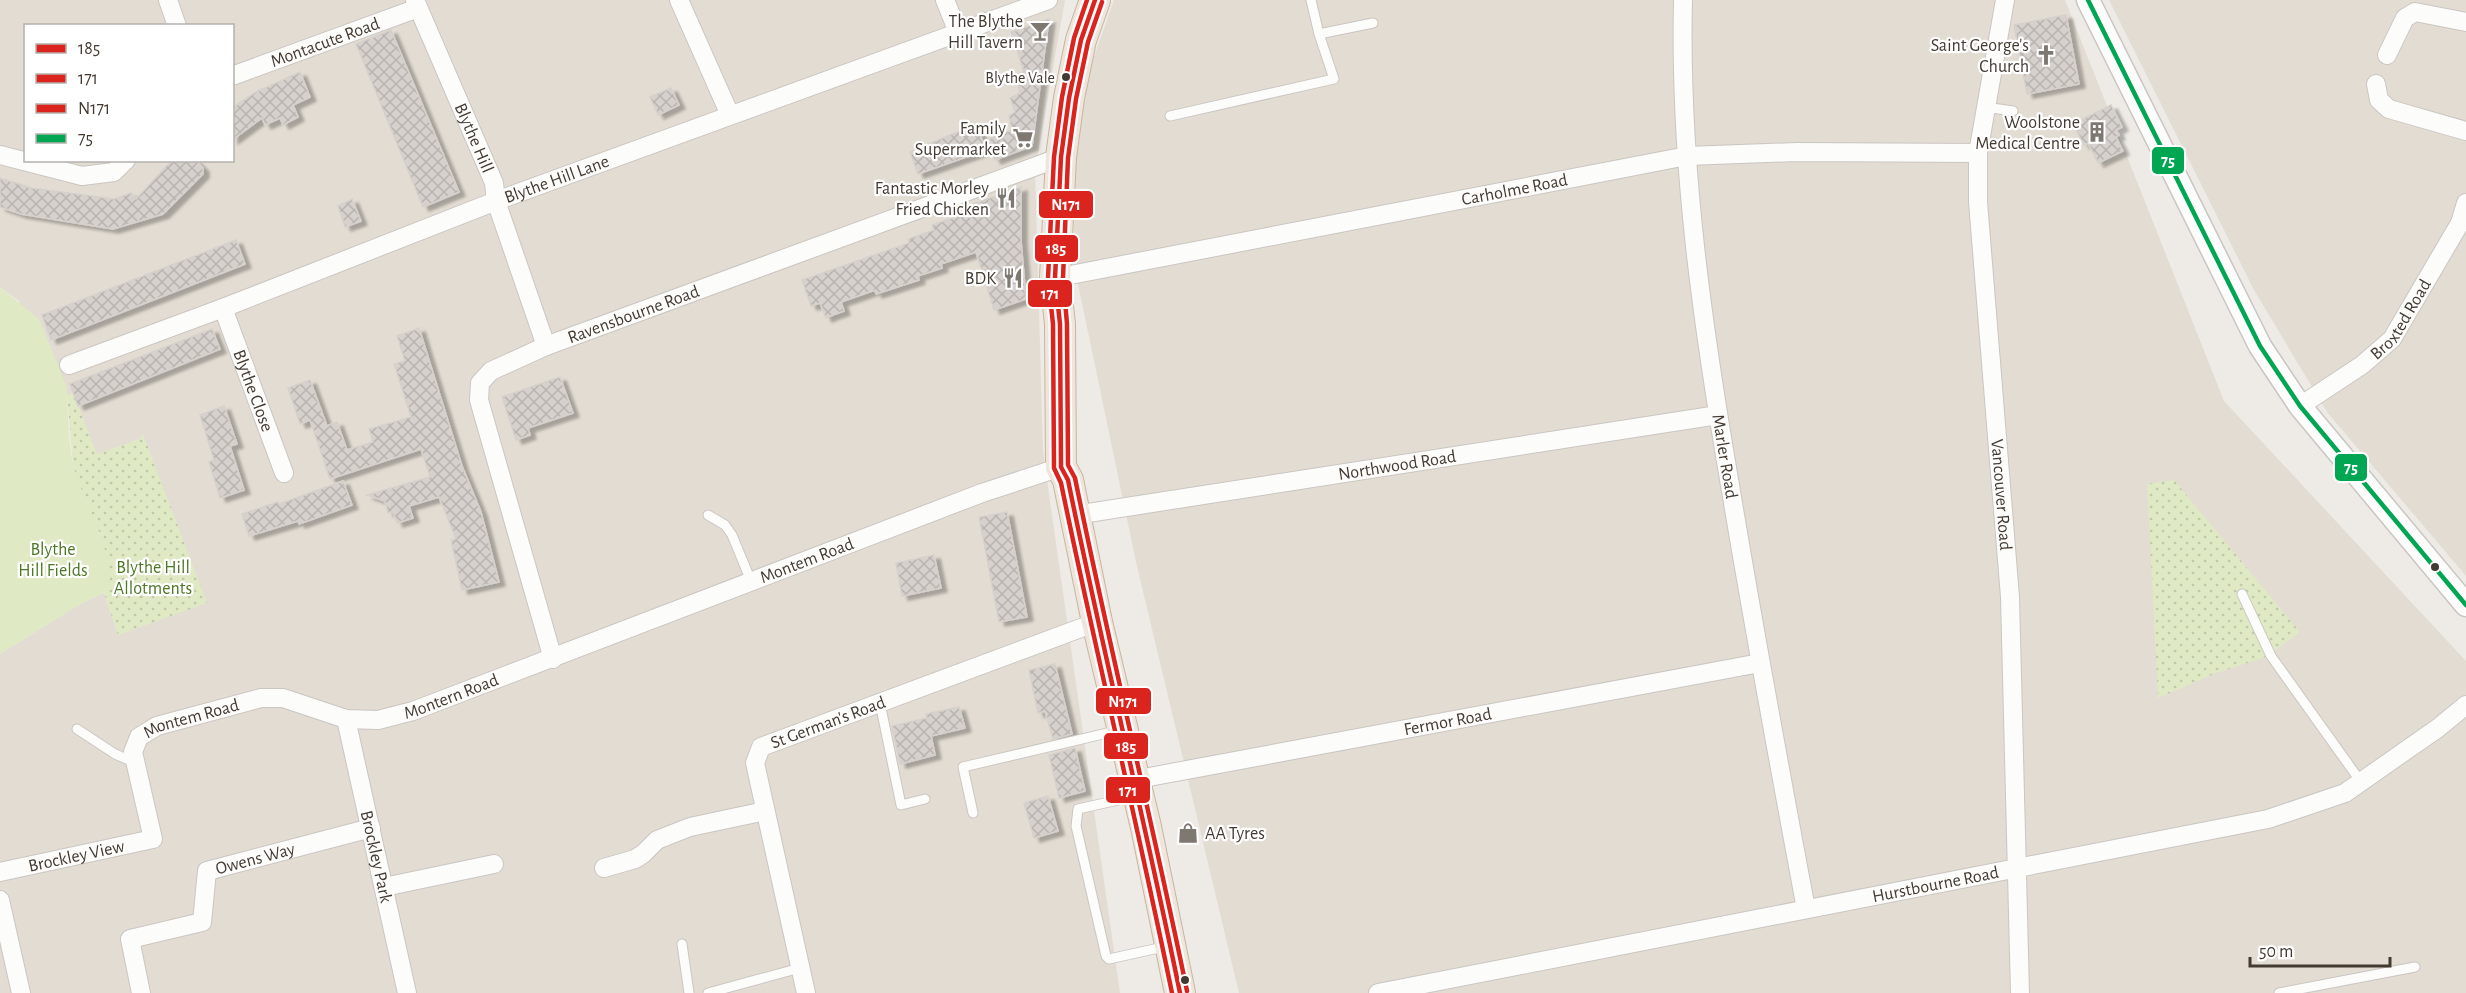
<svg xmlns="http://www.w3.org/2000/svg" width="2466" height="993" font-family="'Alegreya Sans',sans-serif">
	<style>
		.residential { fill: #e3dcd2; fill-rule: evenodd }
		.grass { fill: url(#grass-dots) }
		.park { fill: #dfe9c4 }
		.building { fill: url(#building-cross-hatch); stroke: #d6d1cc; stroke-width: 1.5; filter: url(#shadow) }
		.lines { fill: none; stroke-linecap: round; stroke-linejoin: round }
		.service-casing { stroke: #cac6c2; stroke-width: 11 }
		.minor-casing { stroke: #cac6c2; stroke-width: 20 }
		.tertiary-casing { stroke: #cac6c2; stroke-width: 25 }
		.trunk-casing { stroke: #c8b5a0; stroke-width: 32 }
		.service { stroke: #fcfcfb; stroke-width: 9 }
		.minor { stroke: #fcfcfb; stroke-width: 18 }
		.tertiary { stroke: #fcfcfb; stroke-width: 22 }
		.trunk { stroke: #eee6dc; stroke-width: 30 }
		.bus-1-casing { stroke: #fff; stroke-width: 9 }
		.bus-2-casing { stroke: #fff; stroke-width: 9 }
		.bus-3-casing { stroke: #fff; stroke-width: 9 }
		.bus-4-casing { stroke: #fff; stroke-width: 9 }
		.bus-1 { stroke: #dc241f; stroke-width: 4.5 }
		.bus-2 { stroke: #dc241f; stroke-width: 4.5 }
		.bus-3 { stroke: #dc241f; stroke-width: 4.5 }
		.bus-4 { stroke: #00a651; stroke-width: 4.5 }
		.bus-dot { fill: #433b32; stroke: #fff; stroke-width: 2 }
		.labels { text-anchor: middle; stroke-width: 4.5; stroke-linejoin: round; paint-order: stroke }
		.bus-label { font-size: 16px; fill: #433b32; stroke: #fff; text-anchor: end }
		.poi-label { font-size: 18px; fill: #433b32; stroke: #fff; text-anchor: end }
		.street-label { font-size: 18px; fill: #433b32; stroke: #fff }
		.park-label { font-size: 18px; fill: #4c7724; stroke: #fff }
		.line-badge { stroke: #fff; stroke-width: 2 }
		.badge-label { font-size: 16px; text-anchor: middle; font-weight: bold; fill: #fff }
	</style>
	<defs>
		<pattern id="grass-dots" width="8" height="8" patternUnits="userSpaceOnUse" patternTransform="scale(1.5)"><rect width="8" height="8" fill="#dfe9c4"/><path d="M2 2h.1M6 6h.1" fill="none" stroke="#c1c9a9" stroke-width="1.8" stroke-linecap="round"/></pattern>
		<pattern id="building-cross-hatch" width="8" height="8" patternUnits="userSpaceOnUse" patternTransform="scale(1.5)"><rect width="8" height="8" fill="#d6d1cd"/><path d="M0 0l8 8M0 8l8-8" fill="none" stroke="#b9b4b0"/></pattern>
		<filter id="shadow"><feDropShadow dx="6" dy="4" stdDeviation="1.5" flood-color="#0004"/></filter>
	</defs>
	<rect width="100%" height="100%" fill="#eeeae6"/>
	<g class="residential">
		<path d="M0,0H1065L1035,170L1043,452L1120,993H0V654L82,603L104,593L118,635L142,438L97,455L73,393L67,395L66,385L19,301L0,287ZM26,26H232V160H26Z"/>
		<path d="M1114,0H2065L2224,401L2466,661V993H1239L1136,562L1073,260L1077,139L1088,74Z"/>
		<path d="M2109,0H2466V576L2327,412L2254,290Z"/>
	</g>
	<g class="grass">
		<path d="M73,393L97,454L142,438L141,435L143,434L207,603L118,635L104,593L108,591L73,465L67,395Z"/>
		<path d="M2174,480L2300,632L2266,657L2216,673L2158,698L2147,484Z"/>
	</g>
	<path class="park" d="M0,287L39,319L66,385C69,412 67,442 74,468C85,507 116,550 108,591L82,603L0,654Z"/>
	<g class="building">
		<path d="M2066,15L2079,84L2027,94L2014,25Z"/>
		<path d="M1049,19L1032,146L995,160L987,140L1012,130L1009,116L1015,112L1010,98L1020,93L1015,75L1024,72L1011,32Z"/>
		<path d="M391,30L459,192L423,207L356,44Z"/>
		<path d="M300,72L310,97L293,105L298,117L283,125L280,118L265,125L262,118L232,140V108L256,92Z"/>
		<path d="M671,88L679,105L658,115L650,97Z"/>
		<path d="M2111,105L2122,127L2116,130L2119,135L2116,137L2123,151L2098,163L2088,143L2084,145L2073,124Z"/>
		<path d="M976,124L986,150L918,174L910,152Z"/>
		<path d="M172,160H195L203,168V174L163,214L113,229L21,214L0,207V178L31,188L114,199L131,193L136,199Z"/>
		<path d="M1021,187V241L1026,299L994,310L976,252L941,264L942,268L918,276L919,280L876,294L875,290L841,302L844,311L833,315L826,318L820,303L811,306L802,280L909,243L908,239L934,230L932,225L964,214L962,208Z"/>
		<path d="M352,199L361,221L345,227L338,206Z"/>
		<path d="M236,240L245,264L51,340L42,315Z"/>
		<path d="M419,328L462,466L481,512L499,582L462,590L451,540L456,539L439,497L409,506L413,518L397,523L393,511L388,513L385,501L367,495L430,477L421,449L330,479L310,420L300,424L288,388L310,380L327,426L337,422L347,450L373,442L369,429L411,417L394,364L405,361L397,336Z"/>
		<path d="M212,329L220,349L78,406L70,384Z"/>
		<path d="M560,377L573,413L528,428L530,435L516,440L502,397Z"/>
		<path d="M224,406L237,444L230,446L244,490L220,498L209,462L214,460L200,415Z"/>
		<path d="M343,481L352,505L299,524L298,521L249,536L242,514L278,502L279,504Z"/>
		<path d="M1007,512L1027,617L999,622L979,517Z"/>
		<path d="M934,555L941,588L902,596L896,563Z"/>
		<path d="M1055,664L1072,734L1053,739L1045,711L1038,713L1029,670Z"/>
		<path d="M959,707L965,728L931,736L935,755L900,764L892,726L927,718L926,714Z"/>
		<path d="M1075,748L1085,791L1059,798L1049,755Z"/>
		<path d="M1048,796L1058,831L1034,838L1024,803Z"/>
	</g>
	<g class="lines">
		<g class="service-casing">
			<g id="service">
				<path d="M1311,0L1319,34"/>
				<path d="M1985,107L2013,111"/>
				<path d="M1170,116L1334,79L1319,34L1373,23"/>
				<path d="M708,515L725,525L732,535L751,581"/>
				<path d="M2242,594L2271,656L2361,782"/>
				<path d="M880,703L901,805L925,799"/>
				<path d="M77,729L115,754L136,763"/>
				<path d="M1136,796L1078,809L1076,826L1106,956L1109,959L1168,946"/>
				<path d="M973,813L963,767L1120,730"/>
				<path d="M682,944L689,993"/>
				<path d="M708,993L800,968"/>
				<path d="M2279,993L2415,967"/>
			</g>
		</g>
		<g class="minor-casing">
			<g id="minor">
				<path d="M168,0L177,26"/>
				<path id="s1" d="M415,0L494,183L496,201L546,346"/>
				<path d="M679,0L730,115"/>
				<path d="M945,0L958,32"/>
				<path id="s2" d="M1683,0C1679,164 1703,329 1731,491C1754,630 1780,770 1806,909"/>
				<path id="s3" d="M2005,0L1978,153V202L2010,597L2020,993"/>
				<path d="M2387,55L2405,18L2415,12L2466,22"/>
				<path id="s4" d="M232,76L418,8"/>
				<path d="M2376,84L2379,100L2389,109L2466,131"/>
				<path d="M0,155L82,176L114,172L126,160"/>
				<path id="s5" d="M1055,278L1687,156L1797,152L1978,153"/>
				<path id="s6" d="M223,308L284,473"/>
				<path id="s7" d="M69,365L223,308L496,201L1048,0"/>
				<path id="s8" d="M2300,406L2362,365L2392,339L2460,223L2466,203"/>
				<path id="s9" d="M1075,515L1718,415"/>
				<path id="s10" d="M553,659L479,400L480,383L491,371L546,346L1061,157"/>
				<path id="s11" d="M346,719L407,993"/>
				<path id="s12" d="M1133,780L1760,663"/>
				<path d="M604,868L635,859L643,854L657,840L690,827L765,811"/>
				<path id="s13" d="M0,872L153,839L133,752L139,737L157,726L261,698H283L346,719L378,720L413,711L982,493L1061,467"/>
				<path d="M384,887L494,864"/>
				<path d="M0,900L21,993"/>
				<path id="s14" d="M141,993L130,939L202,922L207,871L371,828"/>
				<path id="s15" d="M806,993L755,763L761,747L1097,622"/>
				<path id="s16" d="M1378,993L2268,819L2345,793L2438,728L2466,705"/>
			</g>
		</g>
		<g class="tertiary-casing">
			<path id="tertiary" d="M2088,0L2260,346L2300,406L2466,605"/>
		</g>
		<g class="trunk-casing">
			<path id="trunk" d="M1095,0L1081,40L1069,98L1061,157L1055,278L1060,324L1061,467L1068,480L1097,622L1146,827L1180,993"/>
		</g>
		<use href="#service" class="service"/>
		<use href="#minor" class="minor"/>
		<use href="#tertiary" class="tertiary"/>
		<use href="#trunk" class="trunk"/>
		<g class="bus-1-casing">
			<path id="bus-1" d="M1095,0L1081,40L1069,98L1061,157L1055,278L1060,324L1061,467L1068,480C1103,652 1145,821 1180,993"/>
		</g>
		<g class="bus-2-casing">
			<path id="bus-2" d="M1087,0L1074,38L1062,97L1054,157L1048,278L1053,324L1054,468L1061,483C1096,653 1137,822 1172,993"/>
		</g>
		<g class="bus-3-casing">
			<path id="bus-3" d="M1102,2L1088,42L1076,99L1068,158L1063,278L1067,324L1068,465L1075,478C1110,650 1152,820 1187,991"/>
		</g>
		<g class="bus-4-casing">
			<path id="bus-4" d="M2088,0L2260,346L2300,406L2466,605"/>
		</g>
		<use href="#bus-1" class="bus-1"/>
		<use href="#bus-2" class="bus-2"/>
		<use href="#bus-3" class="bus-3"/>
		<use href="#bus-4" class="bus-4"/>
	</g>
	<defs>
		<g id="bar-bare" transform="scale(1.62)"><path d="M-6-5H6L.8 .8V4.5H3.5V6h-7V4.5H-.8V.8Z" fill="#7f7871" stroke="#fff" stroke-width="2.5" paint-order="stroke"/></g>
		<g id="church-bare" transform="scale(1.62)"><path d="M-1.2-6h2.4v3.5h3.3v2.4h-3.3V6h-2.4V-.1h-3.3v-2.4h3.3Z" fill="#7f7871" stroke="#fff" stroke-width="2.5" paint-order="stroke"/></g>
		<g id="building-bare" transform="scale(1.62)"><path d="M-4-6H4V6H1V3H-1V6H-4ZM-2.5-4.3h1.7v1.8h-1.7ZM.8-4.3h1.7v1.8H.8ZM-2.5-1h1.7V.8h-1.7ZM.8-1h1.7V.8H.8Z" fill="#7f7871" stroke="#fff" stroke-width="2.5" paint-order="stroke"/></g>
		<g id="supermarket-bare" transform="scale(1.62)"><path d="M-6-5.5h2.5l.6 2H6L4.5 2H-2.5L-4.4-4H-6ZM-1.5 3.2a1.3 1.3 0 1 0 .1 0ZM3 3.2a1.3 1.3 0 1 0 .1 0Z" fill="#7f7871" stroke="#fff" stroke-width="2.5" paint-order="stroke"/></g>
		<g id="restaurant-bare" transform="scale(1.62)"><path d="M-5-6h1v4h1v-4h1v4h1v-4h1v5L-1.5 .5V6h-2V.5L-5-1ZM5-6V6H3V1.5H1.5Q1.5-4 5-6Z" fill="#7f7871" stroke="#fff" stroke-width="2.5" paint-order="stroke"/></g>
		<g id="shop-bare" transform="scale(1.62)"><path d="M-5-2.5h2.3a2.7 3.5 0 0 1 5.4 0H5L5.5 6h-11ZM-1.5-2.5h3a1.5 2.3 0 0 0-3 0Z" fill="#7f7871" stroke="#fff" stroke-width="2.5" paint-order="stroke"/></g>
	</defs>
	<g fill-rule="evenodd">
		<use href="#bar-bare" x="1040" y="31"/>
		<use href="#church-bare" x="2046" y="55"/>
		<use href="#building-bare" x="2097" y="132"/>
		<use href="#supermarket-bare" x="1023" y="138"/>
		<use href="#restaurant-bare" x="1006" y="198"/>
		<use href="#restaurant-bare" x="1013" y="278"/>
		<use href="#shop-bare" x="1188" y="833"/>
	</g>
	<g class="bus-dot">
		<circle cx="1066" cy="77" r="5"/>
		<circle cx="2435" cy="567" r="5"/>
		<circle cx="1185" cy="980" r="5"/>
	</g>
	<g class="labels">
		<g class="bus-label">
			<text x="1055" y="83">Blythe Vale</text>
		</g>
		<g class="poi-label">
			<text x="1023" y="27">The Blythe<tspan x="1023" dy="21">Hill Tavern</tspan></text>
			<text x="2029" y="51">Saint George's<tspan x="2029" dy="21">Church</tspan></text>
			<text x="2080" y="128">Woolstone<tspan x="2080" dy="21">Medical Centre</tspan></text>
			<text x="1006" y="134">Family<tspan x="1006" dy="21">Supermarket</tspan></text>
			<text x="989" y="194">Fantastic Morley<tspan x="989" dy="21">Fried Chicken</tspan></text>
			<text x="996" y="284">BDK</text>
			<text x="1205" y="839" text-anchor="start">AA Tyres</text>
		</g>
		<g class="street-label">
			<text dy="6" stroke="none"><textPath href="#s4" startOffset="99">Montacute Road</textPath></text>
			<text dy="6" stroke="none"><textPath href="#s1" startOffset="150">Blythe Hill</textPath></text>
			<text dy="6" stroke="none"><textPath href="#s7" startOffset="522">Blythe Hill Lane</textPath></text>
			<text dy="6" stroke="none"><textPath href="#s5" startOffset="468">Carholme Road</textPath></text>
			<text dy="6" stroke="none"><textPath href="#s10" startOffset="456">Ravensbourne Road</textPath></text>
			<text dy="6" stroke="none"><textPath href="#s8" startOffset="135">Broxted Road</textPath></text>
			<text dy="6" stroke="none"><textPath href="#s6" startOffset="88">Blythe Close</textPath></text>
			<text dy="6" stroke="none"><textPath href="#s2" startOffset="459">Marler Road</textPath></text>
			<text dy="6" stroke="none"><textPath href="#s9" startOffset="326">Northwood Road</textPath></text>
			<text dy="6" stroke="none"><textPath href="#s3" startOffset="498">Vancouver Road</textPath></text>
			<text dy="6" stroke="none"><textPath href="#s13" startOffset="969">Montem Road</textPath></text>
			<text dy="6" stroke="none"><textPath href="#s13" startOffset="588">Montern Road</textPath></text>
			<text dy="6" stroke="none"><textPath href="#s13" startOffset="318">Montem Road</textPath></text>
			<text dy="6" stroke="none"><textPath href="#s12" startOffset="320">Fermor Road</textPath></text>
			<text dy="6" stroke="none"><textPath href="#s15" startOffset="324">St German's Road</textPath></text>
			<text dy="6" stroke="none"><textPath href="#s13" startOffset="78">Brockley View</textPath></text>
			<text dy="6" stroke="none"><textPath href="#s11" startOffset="141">Brockley Park</textPath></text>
			<text dy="6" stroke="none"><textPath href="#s14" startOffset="230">Owens Way</textPath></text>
			<text dy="6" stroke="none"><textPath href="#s16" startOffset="568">Hurstbourne Road</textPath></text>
		</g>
		<g class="park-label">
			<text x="53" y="555">Blythe<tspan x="53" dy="21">Hill Fields</tspan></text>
			<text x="153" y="573">Blythe Hill<tspan x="153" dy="21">Allotments</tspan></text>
		</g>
	</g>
	<g class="line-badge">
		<rect x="2151" y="146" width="34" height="29" rx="6" fill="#00a651"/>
		<rect x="1038" y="190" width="56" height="29" rx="6" fill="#dc241f"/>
		<rect x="1034" y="234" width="45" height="29" rx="6" fill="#dc241f"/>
		<rect x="1027" y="279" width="46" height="29" rx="6" fill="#dc241f"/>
		<rect x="2334" y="453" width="34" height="29" rx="6" fill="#00a651"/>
		<rect x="1095" y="687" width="57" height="28" rx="6" fill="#dc241f"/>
		<rect x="1103" y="732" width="46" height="28" rx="6" fill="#dc241f"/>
		<rect x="1105" y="776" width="46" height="28" rx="6" fill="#dc241f"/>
	</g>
	<g class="badge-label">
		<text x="2168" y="166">75</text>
		<text x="1066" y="210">N171</text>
		<text x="1056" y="254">185</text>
		<text x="1050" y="299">171</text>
		<text x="2351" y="473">75</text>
		<text x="1123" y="707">N171</text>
		<text x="1126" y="752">185</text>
		<text x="1128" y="796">171</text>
	</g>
	<rect x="24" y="24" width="210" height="138" fill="#ffffff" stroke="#b4b1ad" stroke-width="1.5"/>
	<rect x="36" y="44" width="30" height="9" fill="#dc241f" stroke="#b4b1ad" stroke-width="1.5"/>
	<text x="78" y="54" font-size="18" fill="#433b32">185</text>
	<rect x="36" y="74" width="30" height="9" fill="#dc241f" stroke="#b4b1ad" stroke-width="1.5"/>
	<text x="78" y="84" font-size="18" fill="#433b32">171</text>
	<rect x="36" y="104" width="30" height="9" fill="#dc241f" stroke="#b4b1ad" stroke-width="1.5"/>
	<text x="78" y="114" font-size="18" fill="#433b32">N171</text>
	<rect x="36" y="134" width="30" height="9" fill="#00a651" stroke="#b4b1ad" stroke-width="1.5"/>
	<text x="78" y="144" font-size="18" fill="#433b32">75</text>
	<path d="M2250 957v9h140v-9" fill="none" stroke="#433b32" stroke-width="3"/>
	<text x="2259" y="957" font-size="18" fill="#433b32" stroke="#ffffff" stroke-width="4.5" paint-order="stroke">50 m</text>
</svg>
